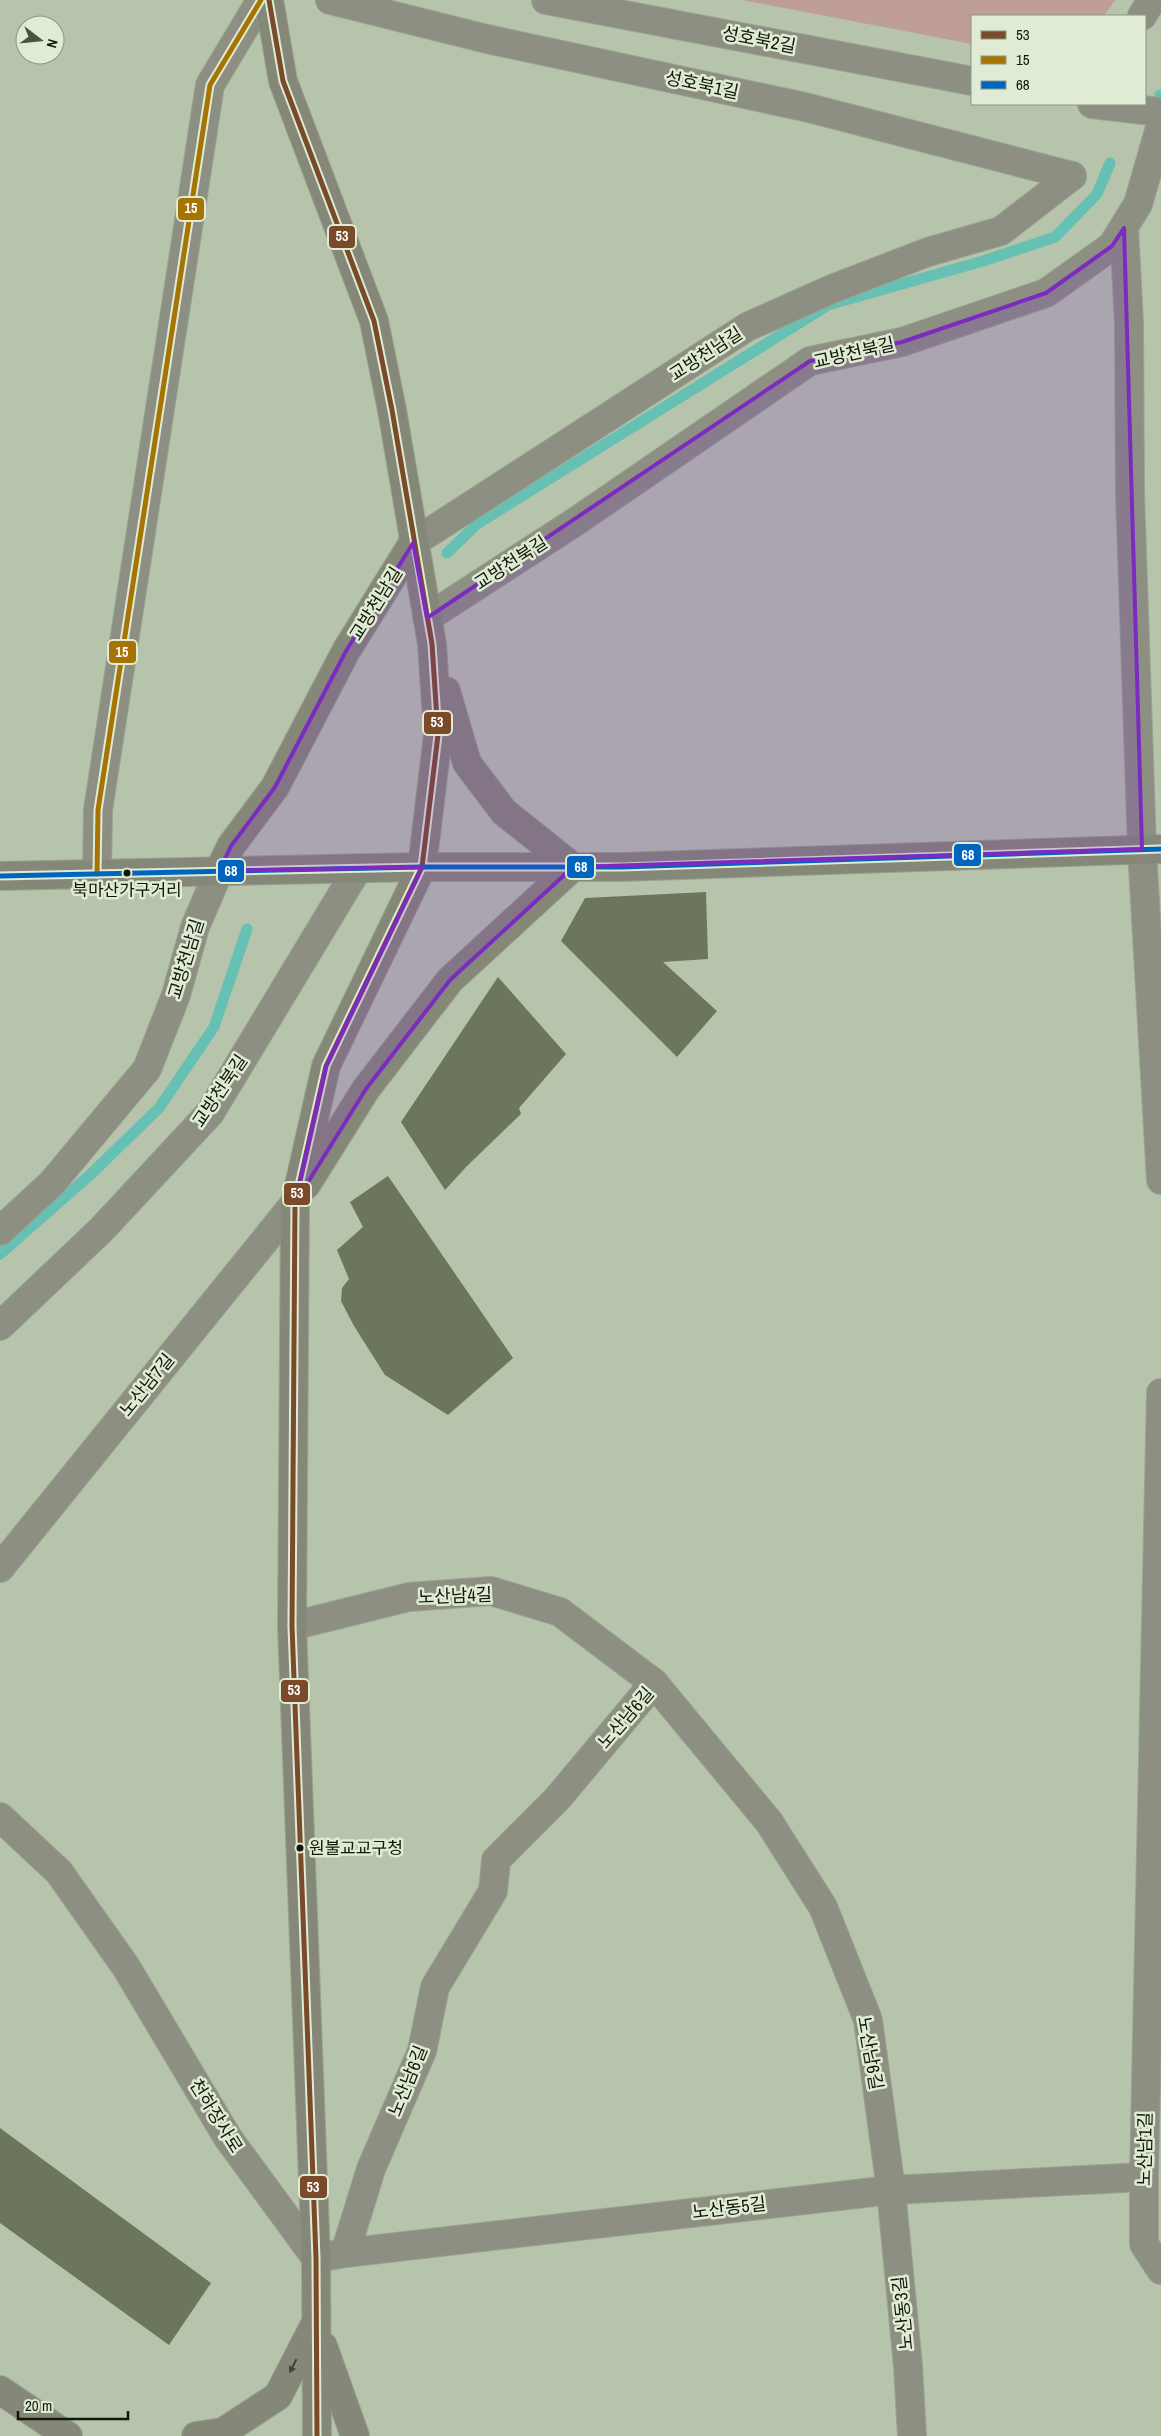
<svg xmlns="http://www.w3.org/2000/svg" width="1161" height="2436" font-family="'Archivo Narrow','Noto Sans KR',sans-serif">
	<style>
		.green { fill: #bf9e99 }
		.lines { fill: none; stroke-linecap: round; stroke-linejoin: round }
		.stream { stroke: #66c0b4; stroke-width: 11 }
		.building { fill: #6b765c }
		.minor-casing { stroke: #99a390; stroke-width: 30 }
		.major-casing { stroke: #99a390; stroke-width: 30 }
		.minor { stroke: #8d8f83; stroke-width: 28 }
		.major { stroke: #858879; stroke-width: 28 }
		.bus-1-casing { stroke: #dfebd4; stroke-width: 9 }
		.bus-2-casing { stroke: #dfebd4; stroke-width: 9 }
		.bus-3-casing { stroke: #dfebd4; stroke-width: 9 }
		.bus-1 { stroke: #7a4b2a; stroke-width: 5 }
		.bus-2 { stroke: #a67403; stroke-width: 5 }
		.bus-3 { stroke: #0065bd; stroke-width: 5 }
		.oneway { fill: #3f4535 }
		.marked { fill: #7b2cbf; fill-opacity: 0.2; stroke: #7b2cbf; stroke-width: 4; stroke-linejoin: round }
		.bus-dot { fill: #101808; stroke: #dfebd4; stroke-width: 2 }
		.labels { text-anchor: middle; stroke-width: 5; stroke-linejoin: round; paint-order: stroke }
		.bus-label { font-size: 17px; fill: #101808; stroke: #dfebd4 }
		.street-label { font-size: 18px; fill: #101808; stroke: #dfebd4 }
		.line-badge { stroke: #dfebd4; stroke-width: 2 }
		.badge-label { font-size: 14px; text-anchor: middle; font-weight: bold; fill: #fff }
	</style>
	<rect width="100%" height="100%" fill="#b7c4ac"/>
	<path class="green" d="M742,0H1115L1104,16H972V44Z"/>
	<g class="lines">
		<g class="stream">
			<path d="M1160,95H1161"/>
			<path d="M447,553L477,524L828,305L983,261L1055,237L1097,194L1110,163"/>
			<path d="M0,1254L91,1174L159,1108L214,1027L247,929"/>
		</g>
	</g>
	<g class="building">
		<path d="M706,892L708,959L663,962L717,1011L677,1057L561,941L585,898Z"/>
		<path d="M498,977L566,1054L519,1108L521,1114L466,1167L445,1190L401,1122Z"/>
		<path d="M388,1176L513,1358L448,1415L385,1375L354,1326L341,1301L342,1288L349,1279L337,1250L363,1227L350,1202Z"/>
		<path d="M0,2128L211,2283L169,2345L0,2223Z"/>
	</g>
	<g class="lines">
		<g class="minor-casing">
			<g id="minor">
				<path d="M330,0L487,39L805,107L1072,176"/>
				<path d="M546,0L972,81"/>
				<path d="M1142,16L1152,0"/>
				<path d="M1092,104L1161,112"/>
				<path d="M1124,228L1129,323L1130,494L1142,849L1161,1180"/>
				<path d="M413,543L747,327L832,289L928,252L1001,231L1072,176"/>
				<path d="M427,618L575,522L810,361L902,342L1046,293L1112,246L1138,204L1161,124"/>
				<path d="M97,874L98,810L210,85L261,0"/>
				<path d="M0,1231L52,1183L147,1069L176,995L195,927L219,871"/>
				<path d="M0,1326L101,1230L210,1113L358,868"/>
				<path d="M1161,1393L1144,2177V2244L1161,2270"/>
				<path d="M0,1568L295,1203"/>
				<path d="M292,1626L409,1597L491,1591L560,1612L654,1683L769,1822L823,1907L868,2020L891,2190L908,2366L912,2436"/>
				<path d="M0,1817L59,1872L126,1967L228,2138L316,2258L345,2253L891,2190L1144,2177"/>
				<path d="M345,2253L371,2169L422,2051L435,1987L493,1891L496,1860L557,1799L654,1683"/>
			</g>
		</g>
		<g class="major-casing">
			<g id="major">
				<path d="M269,0L283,81L374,321L392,410L432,644L438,735L422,867L326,1066L295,1203L292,1626L316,2258L317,2436"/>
				<path d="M219,871L231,846L275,787L346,651L413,543"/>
				<path d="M0,876L422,867H622L1161,849"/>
				<path d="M306,1185L366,1089L450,980L573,867L504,812L467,763L446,691"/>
				<path d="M323,2346L355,2436"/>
				<path d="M0,2390L68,2436"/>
				<path d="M196,2436L223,2432L278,2396L314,2326"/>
			</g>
		</g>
		<use href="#minor" class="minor"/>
		<use href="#major" class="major"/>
		<g class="bus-1-casing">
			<path id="bus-1" d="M269,0L283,81L374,321L392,410L432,644L438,735L422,867L326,1066L295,1203L292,1626L316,2258L317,2436"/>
		</g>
		<g class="bus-2-casing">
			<path id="bus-2" d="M97,874L98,810L210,85L261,0"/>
		</g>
		<g class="bus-3-casing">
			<path id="bus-3" d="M0,876L422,867H622L1161,849"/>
		</g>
		<use href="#bus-1" class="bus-1"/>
		<use href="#bus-2" class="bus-2"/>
		<use href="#bus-3" class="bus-3"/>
	</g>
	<defs><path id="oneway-solid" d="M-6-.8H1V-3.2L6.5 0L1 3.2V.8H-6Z" transform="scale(1.25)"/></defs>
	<use class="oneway" href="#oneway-solid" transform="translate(293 2366) rotate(117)"/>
	<path class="marked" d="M1124,228L1142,849L573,867L450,980L366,1089L295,1203L326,1066L422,867L219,871L231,846L275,787L346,651L413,543L427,618L810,361L902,342L1046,293L1112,246Z"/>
	<g class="bus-dot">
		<circle cx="127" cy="873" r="4.5"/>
		<circle cx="300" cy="1848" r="4.5"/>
	</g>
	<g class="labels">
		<g class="bus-label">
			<text x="127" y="896">북마산가구거리</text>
			<text x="309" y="1854" text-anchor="start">원불교교구청</text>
		</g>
		<g class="street-label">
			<text transform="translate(759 40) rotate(11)" y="6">성호북2길</text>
			<text transform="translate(702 85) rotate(12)" y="6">성호북1길</text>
			<text transform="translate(854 353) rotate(-13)" y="6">교방천북길</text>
			<text transform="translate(706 354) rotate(-33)" y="6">교방천남길</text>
			<text transform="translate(511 563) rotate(-33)" y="6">교방천북길</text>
			<text transform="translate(376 604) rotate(-58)" y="6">교방천남길</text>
			<text transform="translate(186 959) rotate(-73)" y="6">교방천남길</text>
			<text transform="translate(220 1091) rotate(-56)" y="6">교방천북길</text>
			<text transform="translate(147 1385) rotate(-51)" y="6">노산남7길</text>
			<text transform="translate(455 1596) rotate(-2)" y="6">노산남4길</text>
			<text transform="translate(626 1718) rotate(-49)" y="6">노산남6길</text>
			<text transform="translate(870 2053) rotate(80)" y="6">노산남6길</text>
			<text transform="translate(408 2081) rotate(-68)" y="6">노산남6길</text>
			<text transform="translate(216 2116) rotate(58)" y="6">천하장사로</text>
			<text transform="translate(1145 2149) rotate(-89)" y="6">노산남1길</text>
			<text transform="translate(729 2208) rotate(-7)" y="6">노산동5길</text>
			<text transform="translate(903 2313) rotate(-96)" y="6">노산동3길</text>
		</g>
	</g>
	<g class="line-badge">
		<rect x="177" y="197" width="28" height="24" rx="5" fill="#a67403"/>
		<rect x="328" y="225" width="28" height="24" rx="5" fill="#7a4b2a"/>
		<rect x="108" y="640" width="29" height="24" rx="5" fill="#a67403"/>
		<rect x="423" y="711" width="29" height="24" rx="5" fill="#7a4b2a"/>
		<rect x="953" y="843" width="29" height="24" rx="5" fill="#0065bd"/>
		<rect x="566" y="855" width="29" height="24" rx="5" fill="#0065bd"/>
		<rect x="217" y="859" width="28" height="24" rx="5" fill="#0065bd"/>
		<rect x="283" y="1182" width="28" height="24" rx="5" fill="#7a4b2a"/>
		<rect x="280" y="1679" width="29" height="24" rx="5" fill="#7a4b2a"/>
		<rect x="299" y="2175" width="29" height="24" rx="5" fill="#7a4b2a"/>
	</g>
	<g class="badge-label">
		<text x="191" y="213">15</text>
		<text x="342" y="241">53</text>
		<text x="122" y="657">15</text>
		<text x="437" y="727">53</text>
		<text x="968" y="860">68</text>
		<text x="581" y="872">68</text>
		<text x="231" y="876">68</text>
		<text x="297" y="1198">53</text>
		<text x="294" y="1695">53</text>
		<text x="313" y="2192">53</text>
	</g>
	<rect x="971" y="15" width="175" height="90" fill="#dfebd4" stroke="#8c9782"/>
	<rect x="981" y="31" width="25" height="8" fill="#7a4b2a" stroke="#8c9782"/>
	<text x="1016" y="40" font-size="15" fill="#101808">53</text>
	<rect x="981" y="56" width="25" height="8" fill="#a67403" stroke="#8c9782"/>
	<text x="1016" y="65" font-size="15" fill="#101808">15</text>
	<rect x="981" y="81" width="25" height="8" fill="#0065bd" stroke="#8c9782"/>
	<text x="1016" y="90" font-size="15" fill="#101808">68</text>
	<g transform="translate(40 40) rotate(106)"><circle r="24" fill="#dfebd4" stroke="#8c9782"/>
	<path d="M0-4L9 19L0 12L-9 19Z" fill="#4a5441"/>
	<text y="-8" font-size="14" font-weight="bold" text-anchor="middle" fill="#101808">N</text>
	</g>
	<path d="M18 2411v8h110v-8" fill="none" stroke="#101808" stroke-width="2.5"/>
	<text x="25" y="2411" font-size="15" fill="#101808" stroke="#dfebd4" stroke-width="4" paint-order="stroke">20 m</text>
</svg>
